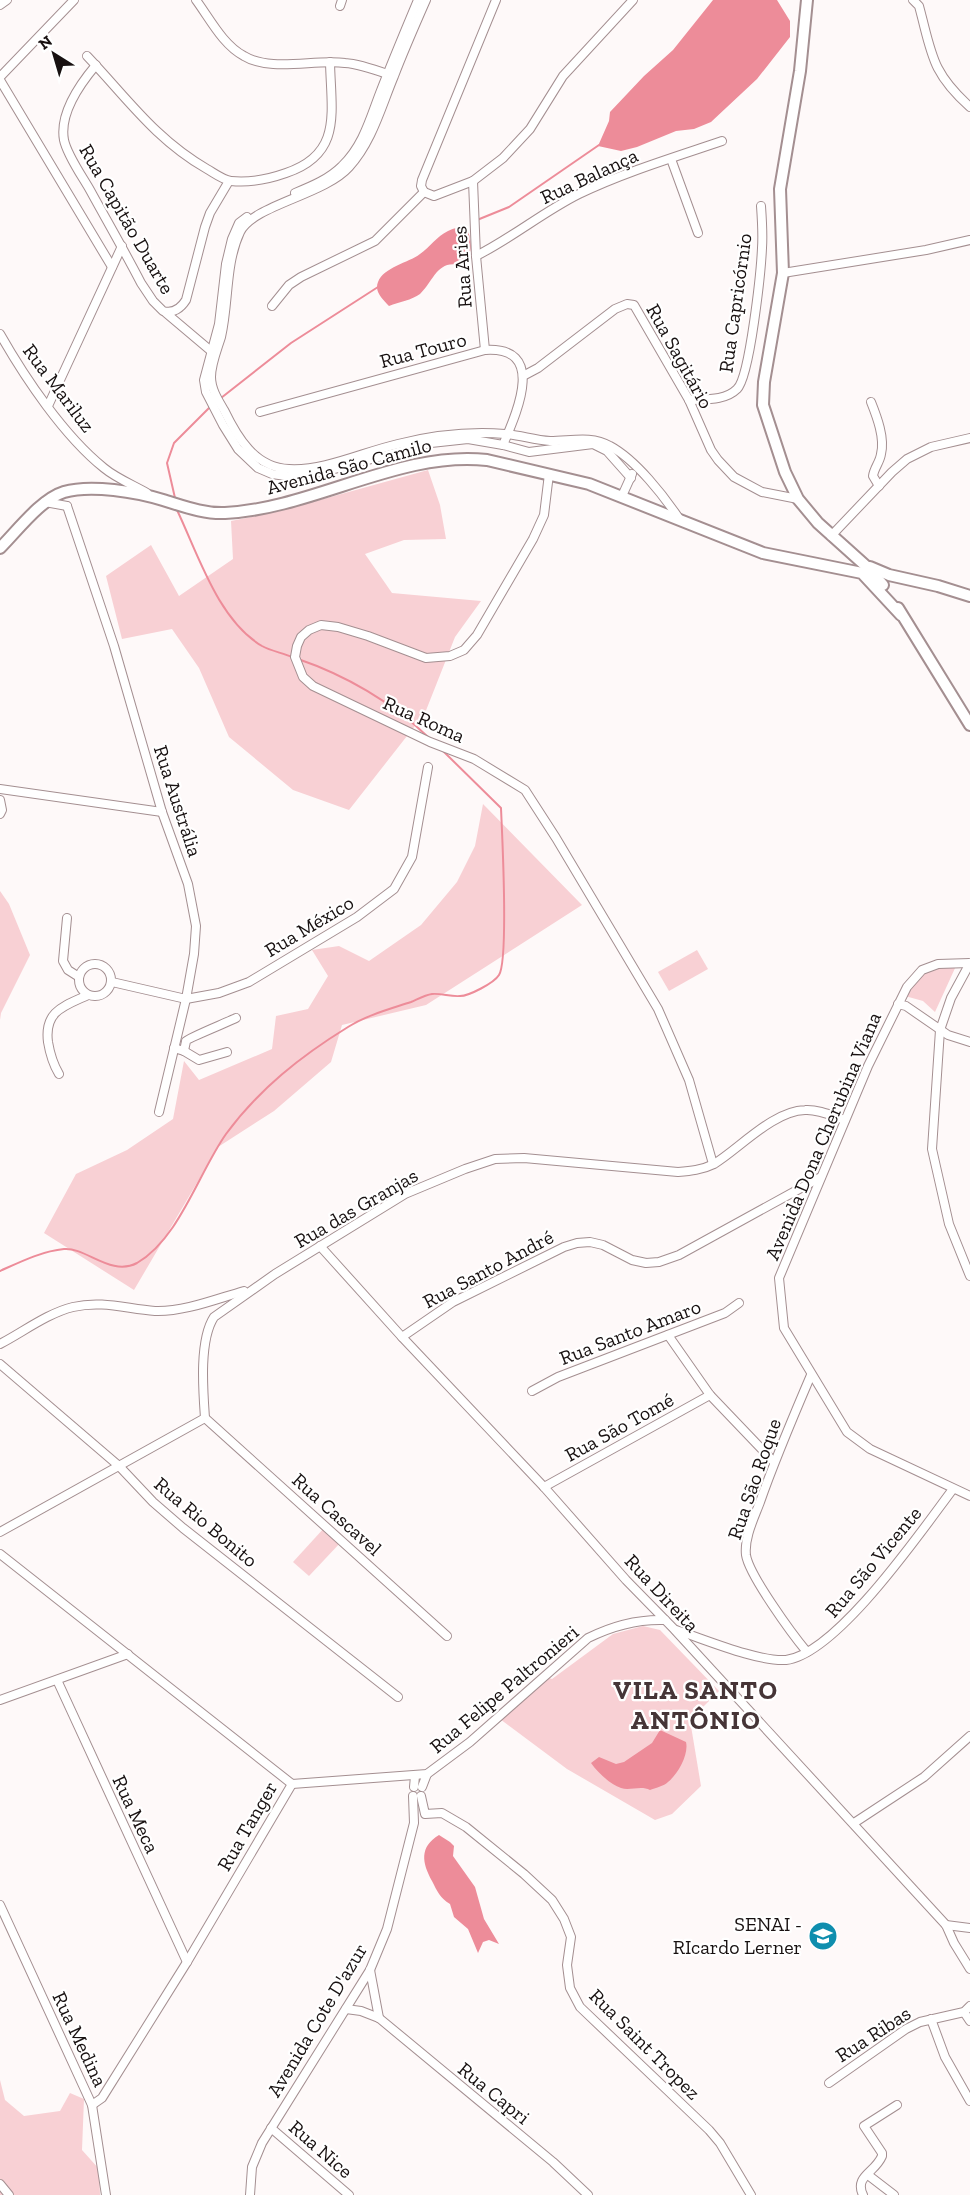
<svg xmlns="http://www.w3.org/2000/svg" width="970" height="2195" font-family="'Zilla Slab',serif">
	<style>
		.green { fill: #f8d0d4 }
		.water { fill: #ed8c99 }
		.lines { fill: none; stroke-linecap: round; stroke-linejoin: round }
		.stream { stroke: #ed8c99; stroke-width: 2 }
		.minor-casing { stroke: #a48f91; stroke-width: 10 }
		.secondary-casing { stroke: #a48f91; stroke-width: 14 }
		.minor { stroke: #fff; stroke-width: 8 }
		.secondary { stroke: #fff; stroke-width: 10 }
		.labels { text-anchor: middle; stroke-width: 4.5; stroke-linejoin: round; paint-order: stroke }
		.street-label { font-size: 20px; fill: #181111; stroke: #fff }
		.poi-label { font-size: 20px; fill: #181111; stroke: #fff; text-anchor: end }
		.district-label { font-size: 26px; font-weight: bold; letter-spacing: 1.5px; fill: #463537; stroke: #fff }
	</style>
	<rect width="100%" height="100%" fill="#fef9f9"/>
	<g class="green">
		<path d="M428,470L440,505L446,539L404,540L365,554L392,593L481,601L455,637L425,713L349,810L293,790L229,737L199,668L172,629L122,639L106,576L151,545L179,596L233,559L231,521L280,511Z"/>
		<path d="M483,804L582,905L426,1005L342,1025L331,1062L274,1111L218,1147L134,1290L44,1233L76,1174L127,1150L173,1119L184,1061L199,1080L272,1049L276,1016L308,1009L328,976L312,950L339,946L369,961L421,925L457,882L475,846Z"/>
		<path d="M0,891L9,904L30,955L1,1013L0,1020Z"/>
		<path d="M697,950L708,969L669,991L658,972Z"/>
		<path d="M956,966L935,1012L923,1001L905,996C920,971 927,967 956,966Z"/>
		<path d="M325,1527L341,1542L309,1576L293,1562Z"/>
		<path d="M643,1626L660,1630L719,1691L690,1720L701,1786L672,1814L655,1820L567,1769L500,1719L547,1677L552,1679L613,1634Z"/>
		<path d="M0,2080L5,2100L24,2116L60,2111L70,2093L84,2099L82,2150L99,2169L100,2195H0Z"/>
	</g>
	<g class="water">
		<path d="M713,0H777L790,21V37L757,79L711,122L694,129L676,131L637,147L621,151L598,146L609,121L610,112L644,76L673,50Z"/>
		<path d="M466,226C472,240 475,257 459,265C437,260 433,282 420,294C412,300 399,302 389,306C383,299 374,292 378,282C384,267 408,263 420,254C430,247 437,236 448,231C454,228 460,227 466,226Z"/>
		<path d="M660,1730L686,1742C689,1754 678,1774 668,1782C664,1786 655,1788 650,1790C641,1785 630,1791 621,1788C610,1784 598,1773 591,1763L599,1757L616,1764L624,1762L652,1743Z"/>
		<path d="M439,1835L450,1842L454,1846L453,1856L475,1887L484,1919L499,1944L489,1940L483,1942L478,1953L468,1929L454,1917L450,1904C440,1898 437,1891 432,1881C422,1863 419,1847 439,1835Z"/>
	</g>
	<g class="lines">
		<g class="stream">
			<path d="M477,220L509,207L599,145"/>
			<path d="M221,398L291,343L378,287"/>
			<path d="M175,498L167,463L174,443L210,407"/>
			<path d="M177,510C198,554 218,620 262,646C271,651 283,653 292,657"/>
			<path d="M298,659C345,675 392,702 428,737"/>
			<path d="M0,1271C20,1262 42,1251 64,1249C86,1247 111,1277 137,1263C179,1239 199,1172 226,1134C259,1089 301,1056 348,1027C367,1015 390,1009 411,1002C418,999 425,995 432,994C441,993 451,997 460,996C469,996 494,983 499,975C509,959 502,834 501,808L441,749"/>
		</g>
		<g class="minor-casing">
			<g id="minor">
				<path d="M196,0C210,19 223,45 244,56C270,72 315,59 345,63C360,64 376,70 390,75"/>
				<path d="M426,0C415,25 404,50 394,76C381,107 372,142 349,167C324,195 253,205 240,232C225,264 229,303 221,337C217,350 211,364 211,377C211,389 218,400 224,410C237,437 255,468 289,469C325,471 363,452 398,444C434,435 467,431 505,434C520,435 534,440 550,441C571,441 591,435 610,446C636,460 664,496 680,520"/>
				<path d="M913,0L919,6C932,54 931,72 970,107"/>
				<path d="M0,5L7,0"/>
				<path d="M340,6L342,0"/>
				<path d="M87,56C127,98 155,139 207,169C214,173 223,180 231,181C250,183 269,179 286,173C343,154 331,112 330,62"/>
				<path d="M96,65C80,84 59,113 64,140C67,155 82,176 90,190C107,221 125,252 141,283L153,301L163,311C173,314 181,308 186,300L205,227L210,213L229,181"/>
				<path d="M0,77L74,0"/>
				<path d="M0,80L112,267"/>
				<path d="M671,159L698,233"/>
				<path d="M473,181L476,256L485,350"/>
				<path d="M424,192L434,196L473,181L503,158L530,129L563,76L633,0"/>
				<path d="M424,192L421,186L422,180L496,0"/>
				<path d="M295,193C312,186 329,179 342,166C363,146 370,119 380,93C392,62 405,31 418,0"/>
				<path d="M247,217L239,223L232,239L226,264L219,324L204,380L206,392L223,425L238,449L258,468L272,474L293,477L331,470L431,443L468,439L503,445L529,452L593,444L607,451L631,478"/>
				<path d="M476,256C512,238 543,212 579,194C625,172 675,157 722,141"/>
				<path d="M783,273L926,250L970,240"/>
				<path d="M272,306L289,285L301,277L375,241L424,192"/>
				<path d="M166,313L211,351"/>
				<path d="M0,334C25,378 64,436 104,468C116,478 133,485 147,493"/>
				<path d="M523,376L538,368L615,309L627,304L634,305L689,400L711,450L718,460L734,477L762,492L798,499"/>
				<path d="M689,400C705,399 725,401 737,389C750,377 761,270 762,248C763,234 762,220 761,206"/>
				<path d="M871,402C877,417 885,438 881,454C880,462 874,468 873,476L879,486"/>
				<path d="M48,406L122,246"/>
				<path d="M260,412L485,350C547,346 517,412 503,445"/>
				<path d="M549,474L544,515L533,539L477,635L464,650L450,656L426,658L368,636L338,627L321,625L309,630L301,637L297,646L295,657L303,677L313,686L430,742L474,759L525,790L556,838L658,1009L689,1080L713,1164"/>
				<path d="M622,496L632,474"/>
				<path d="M45,502L67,506"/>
				<path d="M67,506L114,646L162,812L188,884L196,926L194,954L186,999L159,1112"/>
				<path d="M831,536L892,472L907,459L931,447L970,438"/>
				<path d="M0,789L162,812"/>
				<path d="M0,800L2,810L0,814"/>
				<path d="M67,918L63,961L68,970L79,977"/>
				<path d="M970,963L938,964L922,970L907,987L868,1066L779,1278L784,1328L847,1432L870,1449L970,1496"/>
				<path d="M970,963L951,998L940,1030L932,1149L949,1224L970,1276"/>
				<circle cx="95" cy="980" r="16"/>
				<path d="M112,982L186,999L219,993L249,982L357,917L394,889L412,857L428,767"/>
				<path d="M898,1004L906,1006L948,1035L970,1042"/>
				<path d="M174,1048L184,1051C184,1050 186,1042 186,1041C188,1038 228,1022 236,1018"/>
				<path d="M184,1051L199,1060L227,1052"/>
				<path d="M59,1074C53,1064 50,1054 48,1042C44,1011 64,1006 88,995"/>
				<path d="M320,1246L402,1337L544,1487L626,1580L674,1629L946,1925L954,1943L970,1969"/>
				<path d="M668,1335L710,1395L774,1462"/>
				<path d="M402,1337L453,1302L564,1247L577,1243L590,1242L603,1245L632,1260L646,1263L659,1262L679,1255L821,1177"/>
				<path d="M0,1344C23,1332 48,1313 73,1307C102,1300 127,1309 155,1311C184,1312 216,1299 244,1291"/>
				<path d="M0,1364L119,1466L153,1502L183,1528L398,1697"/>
				<path d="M532,1391L558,1377L725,1313L739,1303"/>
				<path d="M205,1418L447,1636"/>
				<path d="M544,1487L710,1395"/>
				<path d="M0,1532L205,1418C203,1390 199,1340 214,1317L275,1274L405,1194L465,1169L495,1159L524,1158L678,1172C690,1171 702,1170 714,1164C740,1148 773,1111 805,1110C818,1109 833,1116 845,1120"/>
				<path d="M0,1554L292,1784"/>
				<path d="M676,1630C704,1639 758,1662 786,1660C837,1654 922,1530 953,1489"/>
				<path d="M807,1652C792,1634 749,1575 746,1555C744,1538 754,1518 760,1502C775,1459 793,1417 811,1375"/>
				<path d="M57,1680L187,1962"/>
				<path d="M0,1700L128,1654"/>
				<path d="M292,1784L427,1774L470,1742L588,1638C612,1626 638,1619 665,1620"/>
				<path d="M414,1787L415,1776"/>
				<path d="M422,1787L427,1774"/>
				<path d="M421,1796L425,1814L442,1813L466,1827L524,1874L552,1900L564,1919L571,1937L567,1965L570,1988L580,2007L709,2130L720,2143L751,2195"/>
				<path d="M854,1823L924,1777L970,1736"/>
				<path d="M0,1905L92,2105L106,2195"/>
				<path d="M946,1925L970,1928"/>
				<path d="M370,1970L379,2018"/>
				<path d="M346,2009L361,2011L379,2018L553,2162L588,2195"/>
				<path d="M964,2012L970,2021"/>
				<path d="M931,2019L945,2057L970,2101"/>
				<path d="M829,2083L906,2029L920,2022L964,2012L970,2006"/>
				<path d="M92,2105L102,2098L187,1962L292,1784"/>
				<path d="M271,2128L349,2195"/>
				<path d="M868,2175L894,2195"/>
				<path d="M0,2184L9,2195"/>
				<path d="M250,2195L252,2167L262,2143L370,1970L387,1929L401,1874L414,1823L413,1796"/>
				<path d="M863,2195C854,2176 875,2173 882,2156V2153L864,2126L897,2105"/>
			</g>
		</g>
		<g class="secondary-casing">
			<g id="secondary">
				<path d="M807,0L800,71L780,189L783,273L764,382L763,405L785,472L798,499L818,523L867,567L883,585"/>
				<path d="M0,548C17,531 41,499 64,492C91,484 137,492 163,500C183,506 204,514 225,513C312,509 401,450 487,460L589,484L763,553L862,573L901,615"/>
				<path d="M870,567L889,575L938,586L970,596"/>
				<path d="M898,608L970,725"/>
			</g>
		</g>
		<use href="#minor" class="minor"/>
		<use href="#secondary" class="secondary"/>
	</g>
	<defs>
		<g id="university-disc" transform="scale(1.5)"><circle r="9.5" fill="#0f8eae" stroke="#fff"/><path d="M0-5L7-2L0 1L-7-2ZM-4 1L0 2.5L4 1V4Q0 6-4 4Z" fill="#fff"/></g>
	</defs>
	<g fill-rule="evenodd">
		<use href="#university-disc" x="823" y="1936"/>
	</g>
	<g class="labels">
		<g class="street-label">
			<text transform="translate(589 176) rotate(-25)" y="7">Rua Balança</text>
			<text transform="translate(127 219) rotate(60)" y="7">Rua Capitão Duarte</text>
			<text transform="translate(462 267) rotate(-94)" y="7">Rua Aries</text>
			<text transform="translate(735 303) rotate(-82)" y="7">Rua Capricórnio</text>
			<text transform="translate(423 350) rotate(-15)" y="7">Rua Touro</text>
			<text transform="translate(680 356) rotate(61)" y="7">Rua Sagitário</text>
			<text transform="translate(59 388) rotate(53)" y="7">Rua Mariluz</text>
			<text transform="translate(349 466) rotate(-15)" y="7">Avenida São Camilo</text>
			<text transform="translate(424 719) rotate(24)" y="7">Rua Roma</text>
			<text transform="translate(178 801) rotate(72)" y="7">Rua Austrália</text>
			<text transform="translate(309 926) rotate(-31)" y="7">Rua México</text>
			<text transform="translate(823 1136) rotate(-67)" y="7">Avenida Dona Cherubina Viana</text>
			<text transform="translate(356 1208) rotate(-30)" y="7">Rua das Granjas</text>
			<text transform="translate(488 1269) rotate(-28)" y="7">Rua Santo André</text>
			<text transform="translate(630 1332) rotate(-21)" y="7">Rua Santo Amaro</text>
			<text transform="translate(619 1427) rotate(-29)" y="7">Rua São Tomé</text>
			<text transform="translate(754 1479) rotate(-71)" y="7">Rua São Roque</text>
			<text transform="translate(337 1514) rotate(42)" y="7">Rua Cascavel</text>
			<text transform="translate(206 1522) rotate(40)" y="7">Rua Rio Bonito</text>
			<text transform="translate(873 1562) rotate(-50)" y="7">Rua São Vicente</text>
			<text transform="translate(662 1593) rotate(47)" y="7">Rua Direita</text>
			<text transform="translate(504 1689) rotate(-40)" y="7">Rua Felipe Paltronieri</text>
			<text transform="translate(136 1814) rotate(65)" y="7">Rua Meca</text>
			<text transform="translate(247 1826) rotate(-60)" y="7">Rua Tanger</text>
			<text transform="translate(317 2020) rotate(-59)" y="7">Avenida Cote D'azur</text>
			<text transform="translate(873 2034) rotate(-33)" y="7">Rua Ribas</text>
			<text transform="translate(80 2039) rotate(65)" y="7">Rua Medina</text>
			<text transform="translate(645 2044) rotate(45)" y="7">Rua Saint Tropez</text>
			<text transform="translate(494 2093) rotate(39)" y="7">Rua Capri</text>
			<text transform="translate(321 2149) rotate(41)" y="7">Rua Nice</text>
		</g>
		<g class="poi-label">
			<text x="802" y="1931">SENAI -<tspan x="802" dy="23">RIcardo Lerner</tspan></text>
		</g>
		<g class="district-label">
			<text x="696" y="1699">VILA SANTO<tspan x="696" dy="30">ANTÔNIO</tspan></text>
		</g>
	</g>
	<g transform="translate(54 54) rotate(323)" stroke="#ffffff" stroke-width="4.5" paint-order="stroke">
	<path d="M0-4.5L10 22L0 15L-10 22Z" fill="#181111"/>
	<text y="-9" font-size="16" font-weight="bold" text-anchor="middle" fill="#181111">N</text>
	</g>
</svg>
